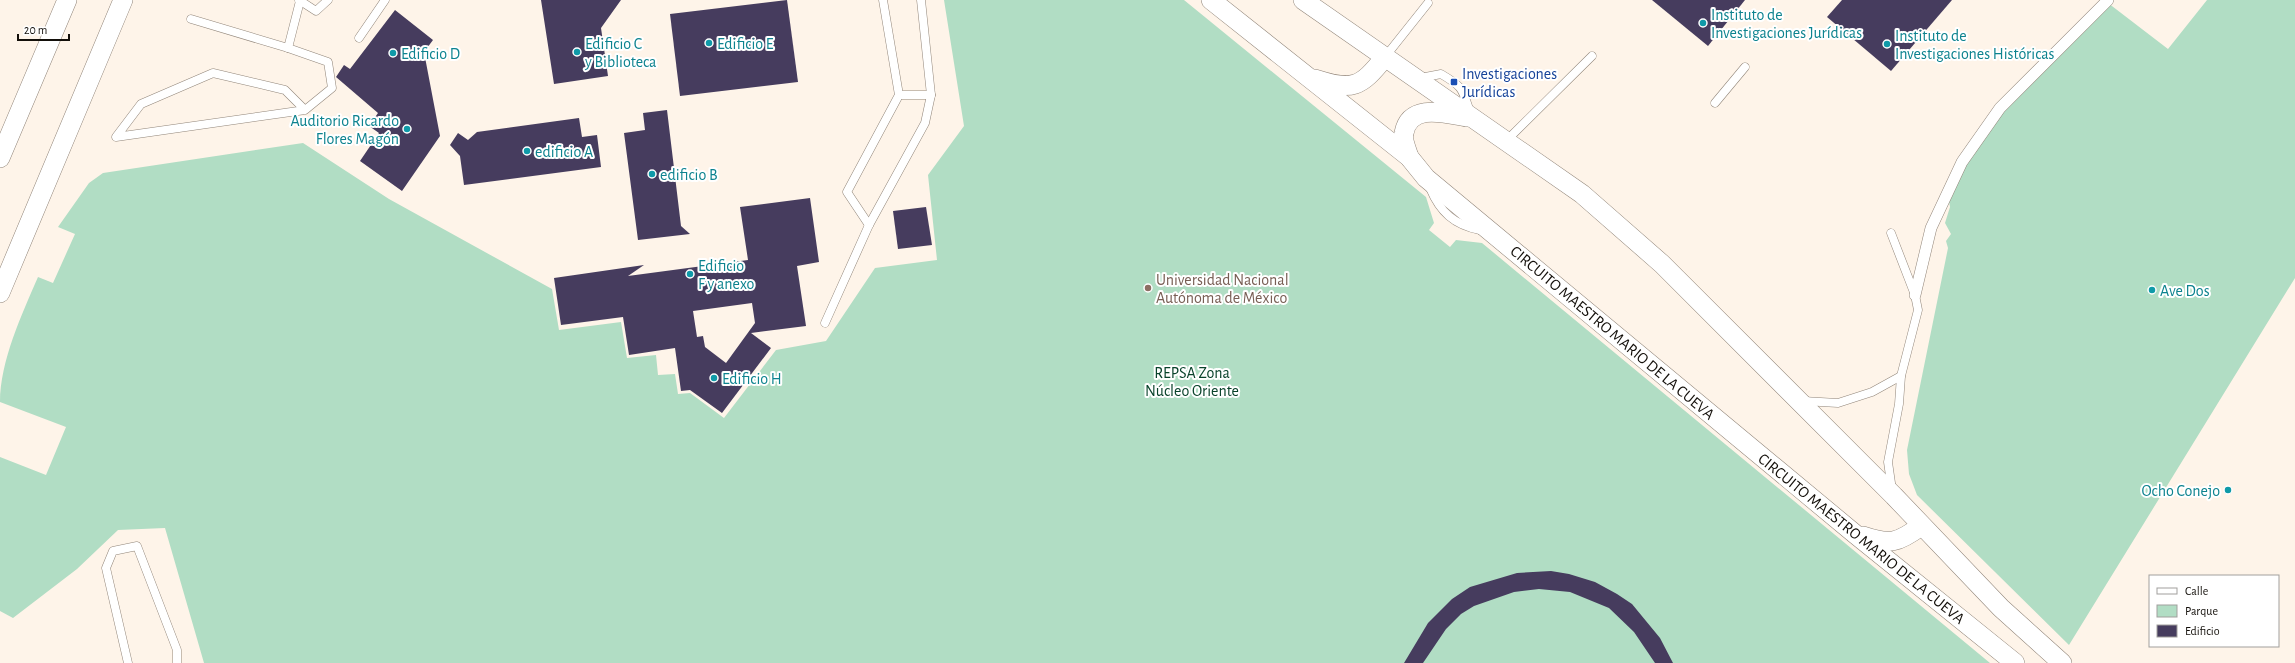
<svg xmlns="http://www.w3.org/2000/svg" width="2295" height="663" font-family="'Alegreya Sans',sans-serif">
	<style>
		.green { fill: #b1ddc4 }
		.building { fill: #463c5e; fill-rule: evenodd }
		.lines { fill: none; stroke-linecap: round; stroke-linejoin: round }
		.service-casing { stroke: #918579; stroke-width: 9 }
		.pedestrian-casing { stroke: #918579; stroke-width: 12 }
		.tertiary-casing { stroke: #918579; stroke-width: 20 }
		.service { stroke: #fff; stroke-width: 8 }
		.pedestrian { stroke: #fff; stroke-width: 11 }
		.tertiary { stroke: #fff; stroke-width: 19 }
		.culture-dot { fill: #0f9aa8; stroke: #fff; stroke-width: 1.5 }
		.transit-dot { fill: #1a4fb4; stroke: #fff; stroke-width: 1.5 }
		.education-dot { fill: #8d6e63; stroke: #fff; stroke-width: 1.5 }
		.labels { text-anchor: middle; stroke-width: 4; stroke-linejoin: round; paint-order: stroke }
		.culture-label { font-size: 16px; fill: #0d838f; stroke: #fff; text-anchor: start }
		.transit-label { font-size: 16px; fill: #164399; stroke: #fff; text-anchor: start }
		.education-label { font-size: 16px; fill: #785e54; stroke: #fff; text-anchor: start }
		.street-label { font-size: 16px; fill: #130f0a; stroke: #fff }
		.park-label { font-size: 16px; fill: #08422a; stroke: #fff }
	</style>
	<rect width="100%" height="100%" fill="#fef4e9"/>
	<g class="green">
		<path d="M944,0H1184L1426,197L1434,223L1429,230L1450,247L1456,240L1482,243L1990,663H204L165,528L118,530L77,569L13,618L0,611V457L46,475L66,427L0,402C0,361 22,314 38,277L53,283L75,234L58,227L89,183L103,173L303,143L389,199L552,289L559,330L621,322L627,358L656,355L658,375L675,374L678,394L690,393L724,418L776,350L826,341L875,268L937,260L928,175L964,126Z"/>
		<path d="M2207,0H2295V278L2069,645L1917,495L1909,474L1907,450L1948,248L1946,241L1951,234L1945,223L1950,207L1949,201L1964,169L2002,109L2108,3L2168,49Z"/>
	</g>
	<g class="building">
		<path d="M541,0H621L601,28L608,76L554,84Z"/>
		<path d="M787,0L798,82L680,96L670,14Z"/>
		<path d="M1652,0H1745L1708,46Z"/>
		<path d="M1842,0H1952L1891,71L1827,17Z"/>
		<path d="M395,10L433,40L424,52L440,136L402,191L360,161L379,133L369,126L378,113L336,77L344,65L350,69Z"/>
		<path d="M667,110L681,226L690,234L638,240L624,133L645,130L643,113Z"/>
		<path d="M579,118L582,137L597,135L601,167L464,185L460,156L450,145L458,133L468,140L477,132Z"/>
		<path d="M810,198L819,262L797,266L806,326L751,333L771,348L722,413L690,390L681,391L675,348L629,355L623,317L561,325L554,278L644,265L628,276L748,260L740,207ZM752,303L755,323L726,363L705,347L703,336L697,337L693,311Z"/>
		<path d="M926,207L932,245L898,249L893,211Z"/>
		<path d="M1551,571L1569,574L1595,582L1617,594L1632,604L1660,638L1673,663H1655L1634,632L1609,608L1570,592L1539,589L1514,592L1474,606L1461,614L1446,629L1423,663H1404L1428,623L1452,599L1470,587L1517,573Z"/>
	</g>
	<g class="lines">
		<g class="service-casing">
			<g id="service">
				<path d="M299,0L316,11L328,0"/>
				<path d="M300,1L288,48L328,62L332,88L305,110L116,137L141,104L213,73L285,90L305,110"/>
				<path d="M191,19L288,48"/>
				<path d="M359,38L385,0"/>
				<path d="M1385,57L1428,3"/>
				<path d="M1420,78L1441,74C1463,87 1462,88 1470,112"/>
				<path d="M899,95H931"/>
				<path d="M1715,103L1745,67"/>
				<path d="M1506,141L1592,56"/>
				<path d="M1430,188C1440,212 1454,225 1480,230"/>
				<path d="M869,225L847,192L899,95L883,0"/>
				<path d="M1891,233L1915,295L1918,310L1901,376L1899,404L1888,462L1892,490"/>
				<path d="M825,323L869,225L925,123L931,95L921,0"/>
				<path d="M1803,401L1838,403L1872,392L1901,376"/>
				<path d="M128,663L106,568L113,551L137,546L177,650V663"/>
			</g>
		</g>
		<g class="pedestrian-casing">
			<path id="pedestrian" d="M1915,295L1931,228L1962,162L2000,108L2108,0"/>
		</g>
		<g class="tertiary-casing">
			<g id="tertiary">
				<path d="M1211,0L1409,157L1426,178L1855,534L2015,663"/>
				<path d="M1303,0L1582,194L1662,264L1894,496L2001,608L2062,663"/>
				<path d="M1315,79C1353,91 1360,88 1385,57"/>
				<path d="M1409,157C1407,150 1402,139 1404,133C1410,102 1447,114 1467,117"/>
				<path d="M0,158L67,0"/>
				<path d="M0,293L123,0"/>
				<path d="M1863,536C1890,545 1898,543 1921,526"/>
			</g>
		</g>
		<use href="#service" class="service"/>
		<use href="#pedestrian" class="pedestrian"/>
		<use href="#tertiary" class="tertiary"/>
	</g>
	<g class="culture-dot">
		<circle cx="1703" cy="23" r="4"/>
		<circle cx="709" cy="43" r="4"/>
		<circle cx="1887" cy="44" r="4"/>
		<circle cx="577" cy="52" r="4"/>
		<circle cx="393" cy="53" r="4"/>
		<circle cx="407" cy="129" r="4"/>
		<circle cx="527" cy="151" r="4"/>
		<circle cx="652" cy="174" r="4"/>
		<circle cx="690" cy="274" r="4"/>
		<circle cx="2152" cy="290" r="4"/>
		<circle cx="714" cy="378" r="4"/>
		<circle cx="2228" cy="490" r="4"/>
	</g>
	<rect class="transit-dot" x="1450" y="78" width="8" height="8" rx="2"/>
	<circle class="education-dot" cx="1148" cy="288" r="4"/>
	<g class="labels">
		<g class="culture-label">
			<text x="1711" y="20">Instituto de<tspan x="1711" dy="18">Investigaciones Jurídicas</tspan></text>
			<text x="1895" y="41">Instituto de<tspan x="1895" dy="18">Investigaciones Históricas</tspan></text>
			<text x="585" y="49">Edificio C<tspan x="585" dy="18">y Biblioteca</tspan></text>
			<text x="717" y="49">Edificio E</text>
			<text x="401" y="59">Edificio D</text>
			<text x="399" y="126" text-anchor="end">Auditorio Ricardo<tspan x="399" dy="18">Flores Magón</tspan></text>
			<text x="535" y="157">edificio A</text>
			<text x="660" y="180">edificio B</text>
			<text x="698" y="271">Edificio<tspan x="698" dy="18">F y anexo</tspan></text>
			<text x="2160" y="296">Ave Dos</text>
			<text x="722" y="384">Edificio H</text>
			<text x="2220" y="496" text-anchor="end">Ocho Conejo</text>
		</g>
		<g class="transit-label">
			<text x="1462" y="79">Investigaciones<tspan x="1462" dy="18">Jurídicas</tspan></text>
		</g>
		<g class="education-label">
			<text x="1156" y="285">Universidad Nacional<tspan x="1156" dy="18">Autónoma de México</tspan></text>
		</g>
		<g class="street-label">
			<text transform="translate(1613 332) rotate(40)" y="6">CIRCUITO MAESTRO MARIO DE LA CUEVA</text>
			<text transform="translate(1862 538) rotate(39)" y="6">CIRCUITO MAESTRO MARIO DE LA CUEVA</text>
		</g>
		<g class="park-label">
			<text x="1192" y="378">REPSA Zona<tspan x="1192" dy="18">Núcleo Oriente</tspan></text>
		</g>
	</g>
	<rect x="2149" y="575" width="130" height="72" fill="#ffffff" stroke="#a19f9d"/>
	<rect x="2157" y="588" width="20" height="6" fill="#ffffff" stroke="#a19f9d"/>
	<text x="2185" y="595" font-size="12" fill="#130f0a">Calle</text>
	<rect x="2157" y="605" width="20" height="12" fill="#b1ddc4" stroke="#a19f9d"/>
	<text x="2185" y="615" font-size="12" fill="#130f0a">Parque</text>
	<rect x="2157" y="625" width="20" height="12" fill="#463c5e" stroke="#a19f9d"/>
	<text x="2185" y="635" font-size="12" fill="#130f0a">Edificio</text>
	<path d="M18 34v6h51v-6" fill="none" stroke="#130f0a" stroke-width="2"/>
	<text x="24" y="34" font-size="12" fill="#130f0a" stroke="#ffffff" stroke-width="3" paint-order="stroke">20 m</text>
</svg>
